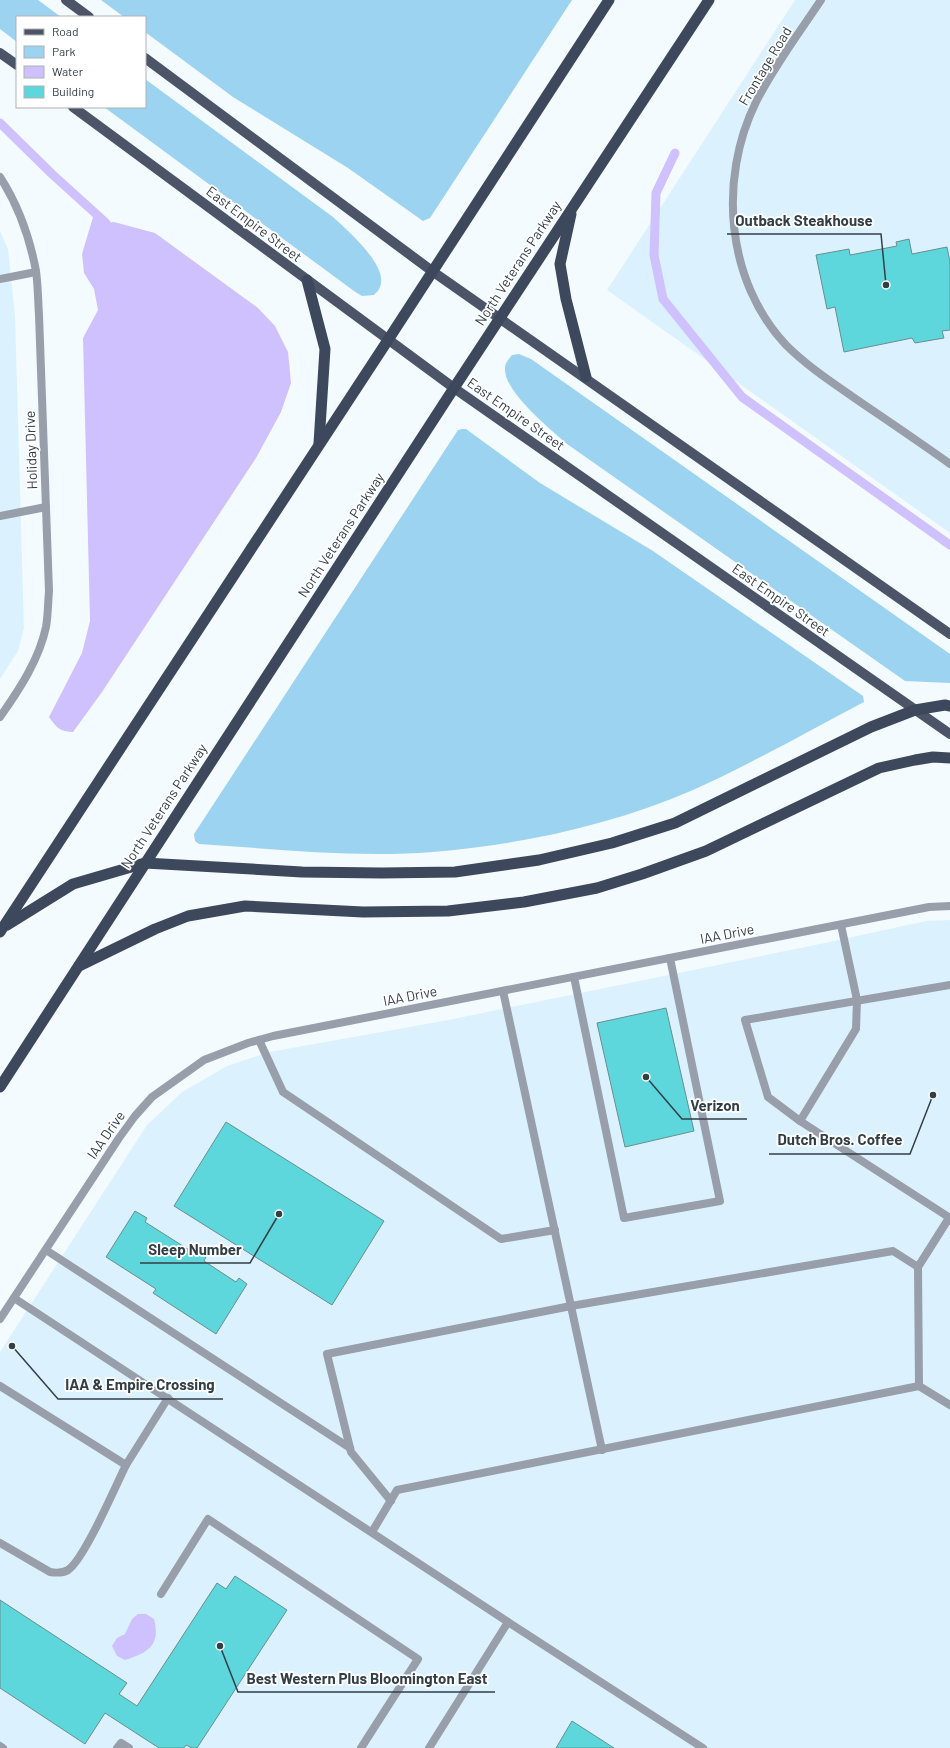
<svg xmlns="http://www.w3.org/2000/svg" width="950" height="1748" font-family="Barlow,sans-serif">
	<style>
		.built { fill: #dbf2fe }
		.green { fill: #9bd3f0 }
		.water { fill: #cfc1fe }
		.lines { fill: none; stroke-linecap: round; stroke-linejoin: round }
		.stream { stroke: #cfc1fe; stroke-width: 9 }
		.building { fill: #5dd6dc; stroke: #6a8e8f }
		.service { stroke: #989eaa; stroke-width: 8 }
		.minor { stroke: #989eaa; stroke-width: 8 }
		.tertiary { stroke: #989eaa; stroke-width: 8 }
		.primary { stroke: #4b5567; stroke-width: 10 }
		.trunk { stroke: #3e485c; stroke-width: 11 }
		.labels { text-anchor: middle; stroke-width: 3.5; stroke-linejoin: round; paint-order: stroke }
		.street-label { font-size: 14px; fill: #333f46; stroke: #fff }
		.leader { fill: none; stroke: #333f46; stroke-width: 1.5 }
		.callout-dot { fill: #333f46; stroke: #fff; stroke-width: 1.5 }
		.callout-label { font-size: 15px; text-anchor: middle; font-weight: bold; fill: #333f46; stroke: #fff; stroke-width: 3.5; stroke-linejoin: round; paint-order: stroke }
	</style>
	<rect width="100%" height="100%" fill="#f4fbfe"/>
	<g class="built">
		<path d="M795,0H950V533L607,290Z"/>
		<path d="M0,231L8,249L15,316L24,628L18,651L0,679Z"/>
		<path d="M950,920V1748H0V1352L147,1125L182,1092L227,1066L269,1052L443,1021L815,945L926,921Z"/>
	</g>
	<g class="green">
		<path d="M0,0H38L61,17H17V42L0,29Z"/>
		<path d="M101,0H572L430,218L423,221L348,168L233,97L145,32V17H124Z"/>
		<path d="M145,79L333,217C347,230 389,266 380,287C379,290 376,293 374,295L362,296L354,291L104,107H145Z"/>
		<path d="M519,354L531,359L950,654V683L905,681L567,444C551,430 503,391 505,368C505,363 509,359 512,355Z"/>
		<path d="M462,429H466L540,483L653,551L863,696L864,702C807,732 751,764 693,790C613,825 519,845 433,852C355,858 276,849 199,844L195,841L194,834L458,430Z"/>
	</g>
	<g class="water">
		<path d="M93,217L106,223L114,222L155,233L258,308L275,326L288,352L291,383L281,412L256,458L102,692L73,732C60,732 56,727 49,717L82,653L90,621L83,338L98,310L94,289L84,273L82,254Z"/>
		<path d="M138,1614H146L154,1619C161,1645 148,1653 125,1660L117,1656L112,1646L117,1638L125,1634L132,1619Z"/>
	</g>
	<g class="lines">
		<g class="stream">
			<path d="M0,123L52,174L106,223"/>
			<path d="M675,153L656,193L654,255L663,299L742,397L950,545"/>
		</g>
	</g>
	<g class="building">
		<path d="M909,239L912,254L947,247L950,262V330L942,331L944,338L915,343L912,338L844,352L835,307L827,309L816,255L849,249L850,255L897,246L896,242Z"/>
		<path d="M666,1008L694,1131L625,1147L597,1023Z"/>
		<path d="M226,1122L384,1221L332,1305L174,1206Z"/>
		<path d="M135,1211L147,1218L145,1222L194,1253L196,1250L206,1257L204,1261L236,1282L239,1278L247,1284L216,1334L153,1293L156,1289L106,1257Z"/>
		<path d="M235,1576L287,1610L197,1748H192L186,1745L184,1748H159L105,1713L85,1744L0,1688V1600L127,1683L119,1694L137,1706L217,1583L226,1589Z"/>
		<path d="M572,1721L614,1748H556Z"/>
	</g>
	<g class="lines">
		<g class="service">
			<path d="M0,279L36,272"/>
			<path d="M0,516L46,507"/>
			<path d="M574,977L624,1218L720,1201L670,958"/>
			<path d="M950,985L745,1020L768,1097L800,1121L950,1218"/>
			<path d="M503,991L602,1450"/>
			<path d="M259,1040L283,1092L501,1239L555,1230"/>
			<path d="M800,1121L856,1029L857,1000L841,925"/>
			<path d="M46,1250L350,1448"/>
			<path d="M14,1298L508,1622L429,1748"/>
			<path d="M0,1386L126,1465C116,1485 84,1560 68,1570C63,1573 56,1573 50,1572L0,1543"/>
			<path d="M919,1386L918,1267L949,1218"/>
			<path d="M126,1465L168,1398"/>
			<path d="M391,1501L351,1452L327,1354L571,1306L893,1251L918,1267"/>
			<path d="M372,1532L397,1490L919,1386L950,1405"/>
			<path d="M161,1594L208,1519L418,1659L361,1748"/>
			<path d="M508,1622L703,1748"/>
			<path d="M0,1746L3,1748"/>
			<path d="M117,1748L121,1743L129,1748"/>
		</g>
		<g class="minor">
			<path d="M821,0C799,33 774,66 756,102C718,179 726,281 786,345C806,365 830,381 853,397C885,419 918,441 950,464"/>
			<path d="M0,177C18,205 30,239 36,271C38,285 38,300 39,315L49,591C48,602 48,616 46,627C39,660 19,690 0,717"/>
		</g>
		<path class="tertiary" d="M0,1319L119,1138L135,1116L152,1097L204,1060L248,1043L273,1036L929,907L950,906"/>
		<g class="primary">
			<path d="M66,0L89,17"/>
			<path d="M0,53L17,65"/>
			<path d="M145,58L432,271L950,634"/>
			<path d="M73,107L454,388L950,734"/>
		</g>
		<g class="trunk">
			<path d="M571,214L560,264L566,299L586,377"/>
			<path d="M307,280L325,349L319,443"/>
			<path d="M7,925L73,884L145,863L302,872L382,873L455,872L539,860L612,843L675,823L871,727L915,710L945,705L950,706"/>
			<path d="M0,932L388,340L609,0"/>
			<path d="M79,966L155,929L188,916L245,906L363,912L448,911L524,902L597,888L642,874L706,851L879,768L915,760L933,757L950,758"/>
			<path d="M0,1087L454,388L709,0"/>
		</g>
	</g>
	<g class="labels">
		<g class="street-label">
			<text transform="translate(765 66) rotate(-59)" y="5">Frontage Road</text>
			<text transform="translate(254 224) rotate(37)" y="5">East Empire Street</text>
			<text transform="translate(518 263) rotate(-57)" y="5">North Veterans Parkway</text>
			<text transform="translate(516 414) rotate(35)" y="5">East Empire Street</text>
			<text transform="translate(31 450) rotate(-92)" y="5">Holiday Drive</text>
			<text transform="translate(341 535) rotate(-57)" y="5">North Veterans Parkway</text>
			<text transform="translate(781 600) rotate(35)" y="5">East Empire Street</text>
			<text transform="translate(164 806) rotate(-57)" y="5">North Veterans Parkway</text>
			<text transform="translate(727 934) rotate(-11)" y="5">IAA Drive</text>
			<text transform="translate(410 996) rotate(-11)" y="5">IAA Drive</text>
			<text transform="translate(106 1135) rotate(-55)" y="5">IAA Drive</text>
		</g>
	</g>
	<path class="leader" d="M886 285L881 234H727M646 1077L682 1119H747M933 1095L910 1154H769M279 1214L250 1263H140M12 1346L58 1399H223M220 1646L238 1692H495"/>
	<g class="callout-dot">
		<circle cx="886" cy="285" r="4"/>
		<circle cx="646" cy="1077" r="4"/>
		<circle cx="933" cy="1095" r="4"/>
		<circle cx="279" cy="1214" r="4"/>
		<circle cx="12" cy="1346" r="4"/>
		<circle cx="220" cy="1646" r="4"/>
	</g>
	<g class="callout-label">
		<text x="804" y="226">Outback Steakhouse</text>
		<text x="715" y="1111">Verizon</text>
		<text x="840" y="1145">Dutch Bros. Coffee</text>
		<text x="195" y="1255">Sleep Number</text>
		<text x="140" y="1390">IAA &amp; Empire Crossing</text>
		<text x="367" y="1684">Best Western Plus Bloomington East</text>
	</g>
	<rect x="16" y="16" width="130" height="92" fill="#ffffff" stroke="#adb2b5"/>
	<rect x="24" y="29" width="20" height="6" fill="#4b5567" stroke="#adb2b5"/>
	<text x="52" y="36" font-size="12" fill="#333f46">Road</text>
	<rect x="24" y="46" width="20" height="12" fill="#9bd3f0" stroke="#adb2b5"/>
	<text x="52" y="56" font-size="12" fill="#333f46">Park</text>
	<rect x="24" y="66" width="20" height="12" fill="#cfc1fe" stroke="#adb2b5"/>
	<text x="52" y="76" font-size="12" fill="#333f46">Water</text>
	<rect x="24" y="86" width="20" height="12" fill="#5dd6dc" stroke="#adb2b5"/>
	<text x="52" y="96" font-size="12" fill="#333f46">Building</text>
</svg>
